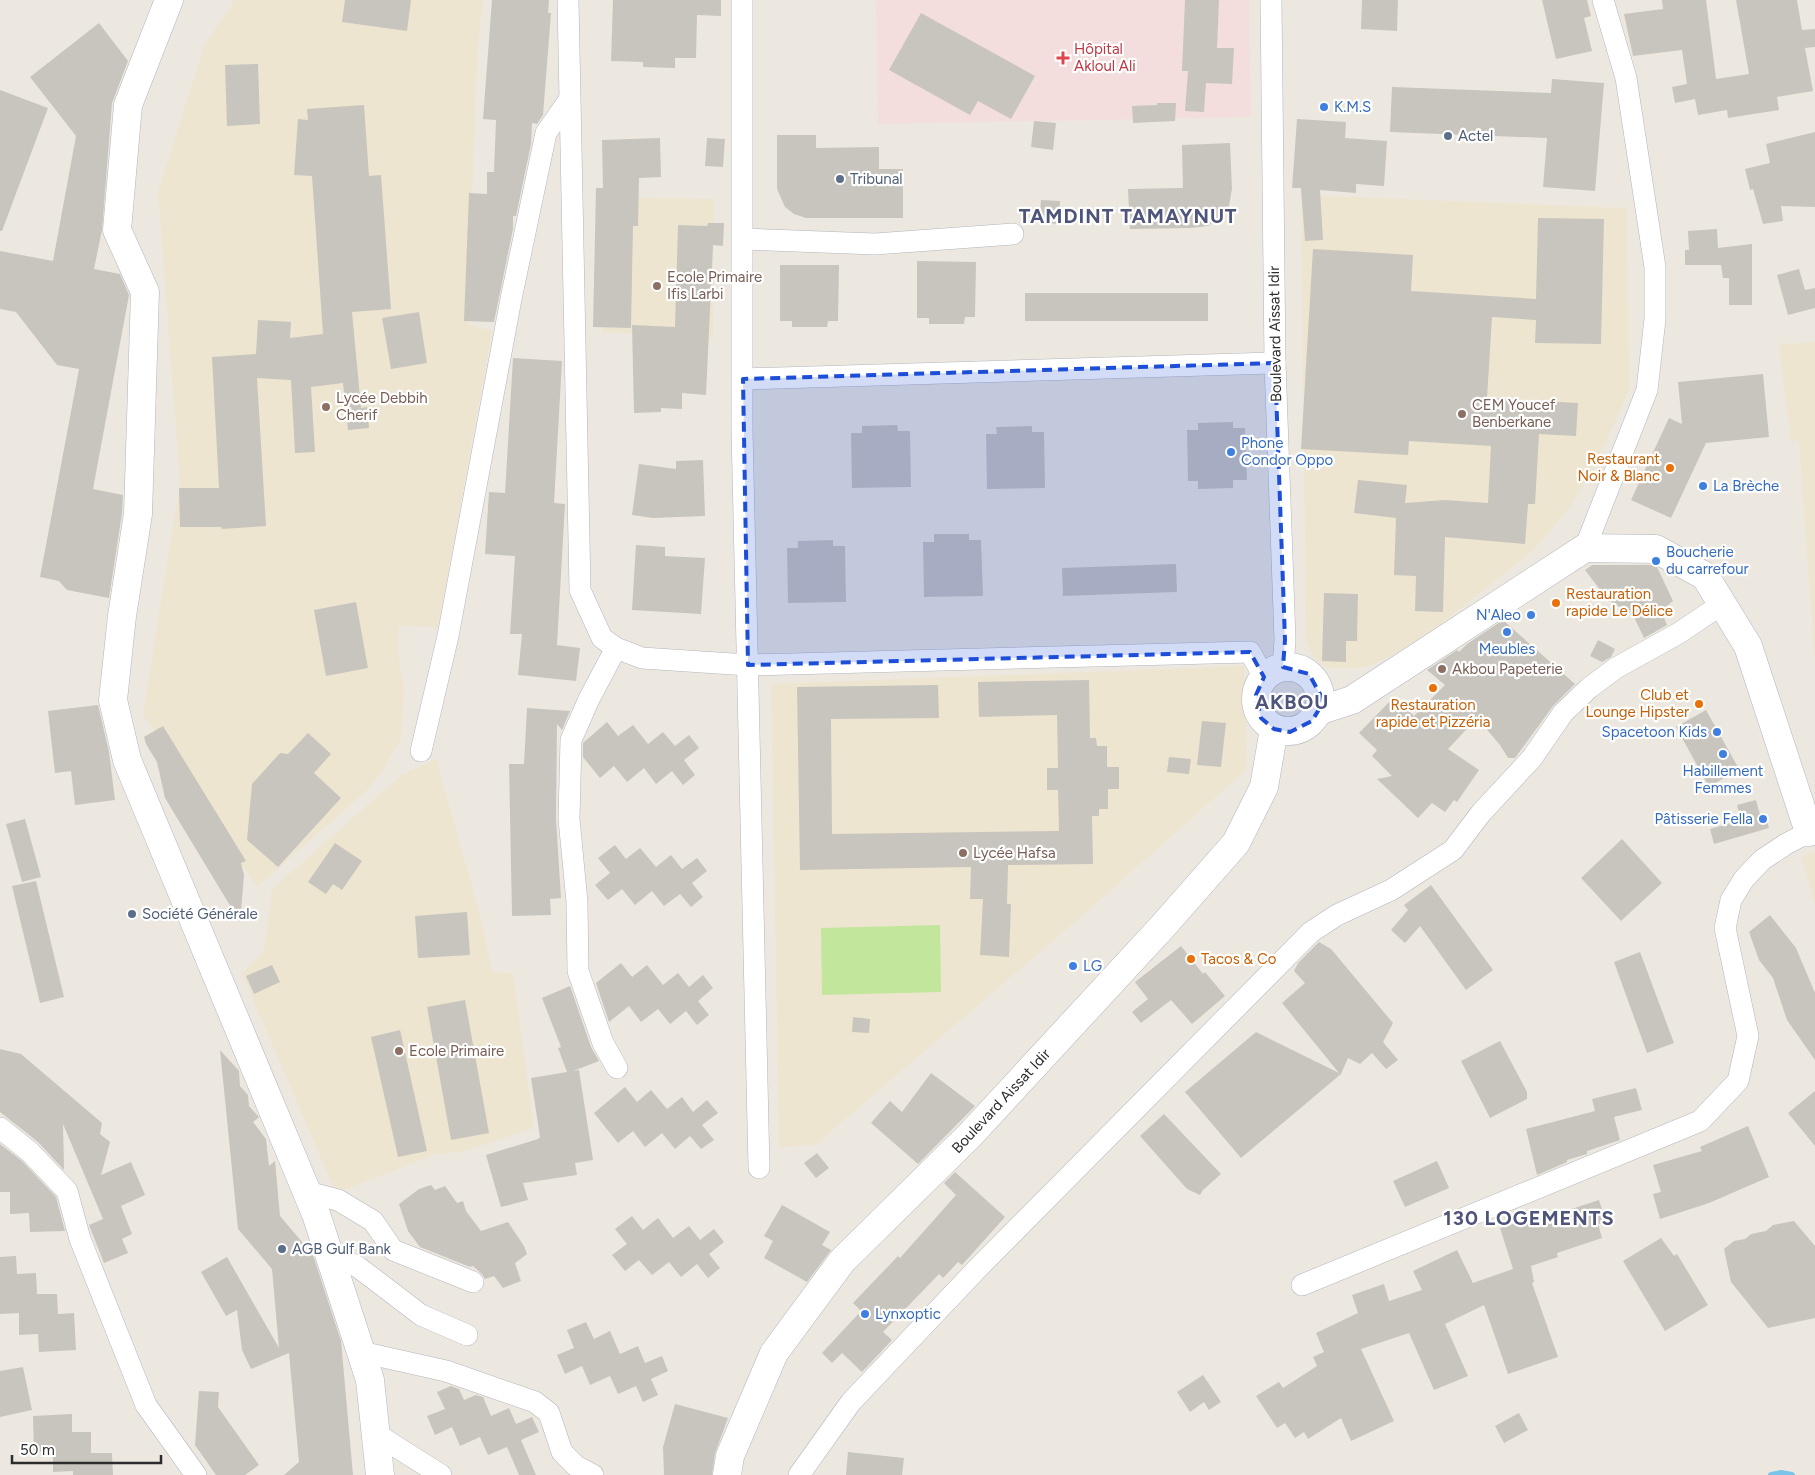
<svg xmlns="http://www.w3.org/2000/svg" width="1815" height="1475" font-family="Figtree,sans-serif">
	<style>
		.education { fill: #ede5d0 }
		.medical { fill: #f3dedd }
		.pitch { fill: #c2e69c }
		.lines { fill: none; stroke-linecap: round; stroke-linejoin: round }
		.stream { stroke: #79c4e8; stroke-width: 6 }
		.building { fill: #c8c5be }
		.street-casing { stroke: #b2b4be; stroke-width: 22 }
		.secondary-casing { stroke: #b2b4be; stroke-width: 29 }
		.street { stroke: #fff; stroke-width: 21 }
		.secondary { stroke: #fff; stroke-width: 28 }
		.marked { fill: #1d4ed8; fill-opacity: 0.2; stroke: #1d4ed8; stroke-width: 4; stroke-dasharray: 10 6; stroke-linejoin: round }
		.health-dot { fill: #e0444e; stroke: #fff; stroke-width: 2 }
		.shop-dot { fill: #3f7fe0; stroke: #fff; stroke-width: 2 }
		.service-dot { fill: #5c6f8a; stroke: #fff; stroke-width: 2 }
		.education-dot { fill: #8d6e63; stroke: #fff; stroke-width: 2 }
		.food-dot { fill: #e8710a; stroke: #fff; stroke-width: 2 }
		.labels { text-anchor: middle; stroke-width: 4.5; stroke-linejoin: round; paint-order: stroke }
		.health-label { font-size: 15px; fill: #be3a42; stroke: #fff; text-anchor: start }
		.shop-label { font-size: 15px; fill: #366cbe; stroke: #fff; text-anchor: start }
		.service-label { font-size: 15px; fill: #4e5e75; stroke: #fff; text-anchor: start }
		.education-label { font-size: 15px; fill: #785e54; stroke: #fff; text-anchor: start }
		.street-label { font-size: 15px; fill: #2c2c2c; stroke: #fff }
		.food-label { font-size: 15px; fill: #c56008; stroke: #fff; text-anchor: end }
		.district-label { font-size: 20px; font-weight: bold; letter-spacing: 1px; fill: #4e547a; stroke: #fff }
	</style>
	<rect width="100%" height="100%" fill="#ede8df"/>
	<g class="education">
		<path d="M235,0H483L477,53L468,324L492,331L438,627L399,626V660L404,688L401,738L382,772L366,791L257,887L143,714L180,483L158,192L204,46Z"/>
		<path d="M1301,195L1627,208L1629,391L1595,466L1571,505L1535,549L1442,623L1408,646L1373,665L1357,668H1329L1317,661L1306,643Z"/>
		<path d="M636,198L714,199L713,338L602,332L599,241L633,237Z"/>
		<path d="M1815,342V665L1799,441H1791L1779,344Z"/>
		<path d="M1244,666L1247,769L1075,922L815,1145L779,1147L771,684Z"/>
		<path d="M436,759L479,911L492,971L513,974L534,1128L461,1152L436,1154L336,1193L242,974L264,952L272,889L402,775Z"/>
		<path d="M1815,852V904L1801,856Z"/>
	</g>
	<path class="medical" d="M876,0H1249L1251,117L878,124Z"/>
	<path class="pitch" d="M940,925L941,992L822,995L821,928Z"/>
	<g class="lines">
		<path class="stream" d="M1771,1475L1781,1473L1792,1475"/>
	</g>
	<g class="building">
		<path d="M345,0H411L407,31L342,22Z"/>
		<path d="M492,0H549L548,13H551L543,115L537,124L532,123L531,144L516,216H513V229L494,322L464,321L469,193L487,194V172H494L496,120L483,119Z"/>
		<path d="M613,0H721V16L697,15L696,58H675V68L643,67V62L611,61Z"/>
		<path d="M1185,0H1219L1217,48H1234L1232,84L1206,83L1204,112L1185,111L1188,71H1182Z"/>
		<path d="M1362,0H1398L1397,31L1361,29Z"/>
		<path d="M1542,0H1587L1591,16L1584,18L1592,51L1556,59Z"/>
		<path d="M1662,0H1706L1716,79L1749,74L1736,0H1797L1802,30L1815,29V47L1805,48L1813,91L1777,97L1779,110L1728,118L1727,110L1698,115L1695,99L1675,103L1672,87L1687,84L1682,50L1633,56L1624,14L1663,9Z"/>
		<path d="M921,13L1035,76L1011,119L978,101L970,115L889,70Z"/>
		<path d="M99,23L128,61L112,103L102,230L94,269L120,274L129,295L93,489L123,495L122,513L109,598L67,590L59,581L40,577L79,369L57,365L16,312L0,309V251L53,261L76,136L30,77Z"/>
		<path d="M258,64L260,124L227,126L225,65Z"/>
		<path d="M1552,79L1604,83L1595,191L1543,187L1547,138L1390,132L1392,87L1551,93Z"/>
		<path d="M0,90L48,108L2,231H0Z"/>
		<path d="M1157,103H1176L1175,121L1133,123L1132,106L1157,105Z"/>
		<path d="M364,105L369,176L381,175L391,309L352,312L361,408L367,407L369,428L348,430L343,383L311,387L315,452L295,453L291,380L257,378L266,526L222,529L221,527H180L179,488H219L212,357L256,354L258,320L291,322L290,338L323,334L312,176L294,175L298,119L308,120L307,109Z"/>
		<path d="M1297,119L1346,122L1345,138L1387,141L1384,186L1356,184V193L1320,190L1323,240L1305,241L1301,188H1292Z"/>
		<path d="M1034,121L1056,123L1053,150L1031,147Z"/>
		<path d="M1815,132V207L1781,206L1783,221L1763,224L1753,189L1750,190L1745,169L1770,163L1766,144Z"/>
		<path d="M777,135H816V148L879,147V169H903V218H806L794,214L785,207L777,189Z"/>
		<path d="M660,138L661,177L639,178L638,226H633L631,328L593,327L596,188H603L602,140Z"/>
		<path d="M707,138L725,139L723,167L705,166Z"/>
		<path d="M1230,143L1232,189L1229,206L1220,218L1208,226L1191,228L1130,229L1128,189L1183,188L1182,145Z"/>
		<path d="M1041,200L1060,201L1059,224L1039,223Z"/>
		<path d="M1538,218L1604,219L1601,344L1535,343L1536,320L1492,317L1487,398L1578,403L1576,436L1539,434L1535,504H1528L1525,544L1445,537L1443,612L1415,611L1416,576L1394,575L1396,518L1354,513L1358,480L1407,485L1405,503L1445,500L1488,503L1491,446L1409,441L1408,455L1301,449L1313,249L1413,255L1411,291L1536,299Z"/>
		<path d="M708,223H724L723,246L713,245L706,395L682,393V409L661,408V412L634,413L632,325L675,327L678,225L707,226Z"/>
		<path d="M1717,229L1718,248L1752,244V305H1729V278H1723L1721,265H1685V250H1689L1688,231Z"/>
		<path d="M917,261L976,262L975,317H965L964,324H929V318H917Z"/>
		<path d="M780,265H839L838,321H828L827,327H792V321H780Z"/>
		<path d="M1799,269L1805,290L1815,288V308L1788,315L1777,275Z"/>
		<rect x="1025" y="293" width="183" height="28"/>
		<path d="M419,312L427,363L391,369L382,318Z"/>
		<path d="M513,358L562,361L554,503L565,504L557,645L580,648L576,681L518,675L522,634H510L515,556L485,554L489,492L505,493Z"/>
		<path d="M1763,374L1769,437L1706,443L1671,518L1631,500L1669,418L1682,424L1678,382Z"/>
		<path d="M1233,422V428H1245L1247,480H1233V488L1198,489V481H1188L1187,430H1198V423Z"/>
		<path d="M897,425L898,431H910L911,487L852,488L851,433H862V426Z"/>
		<path d="M1032,426V432H1044L1045,488L987,489L986,434H997L996,427Z"/>
		<path d="M703,460L705,516L653,518L632,515L639,464L676,469V461Z"/>
		<path d="M934,534H969V540H981L983,596L924,597L923,542H934Z"/>
		<path d="M833,540V546H845L846,602L788,603L787,548H798V541Z"/>
		<path d="M636,545L665,547V556L705,558L701,614L632,610Z"/>
		<path d="M1176,564L1177,592L1063,596L1062,568Z"/>
		<path d="M1592,565H1652L1657,567L1673,601L1661,611L1667,625L1644,638L1633,615L1608,600L1585,570Z"/>
		<path d="M1324,593L1358,594L1357,641H1346V662L1322,661Z"/>
		<path d="M356,602L368,668L326,676L314,610Z"/>
		<path d="M1503,620L1575,684L1553,706L1515,758H1508L1500,745L1477,718L1448,749L1479,770L1457,802L1454,800L1445,812L1432,803L1418,818L1377,779L1392,776L1372,756L1377,750L1359,733L1394,697L1414,716L1445,685L1427,670L1457,650L1459,652L1467,644Z"/>
		<path d="M1598,640L1615,649L1611,657L1602,662L1590,656Z"/>
		<path d="M1089,680L1090,738H1096L1097,746H1107V767H1119V789H1108V809H1099V816H1092L1093,864L1008,865L1007,904H1011L1009,957L980,955L983,899H970L971,867L800,870L797,687L938,685L939,718L831,719L832,834L1059,831L1058,790H1047V768H1058L1057,715L979,717L978,682Z"/>
		<path d="M98,705L109,752L115,800L75,805L71,771L55,773L48,711Z"/>
		<path d="M527,708L570,711L562,730L557,724L556,819L561,898L550,899L551,915L512,916L509,764H524Z"/>
		<path d="M1706,710L1739,769L1709,787L1676,727Z"/>
		<path d="M1202,721L1226,723L1221,767L1197,765Z"/>
		<path d="M607,722L618,736L633,725L648,744L663,732L675,746L689,735L699,748L684,760L695,775L683,785L672,771L656,784L644,768L627,782L614,766L600,778L583,757V743Z"/>
		<path d="M163,726L246,861L241,863L244,875L240,922L165,798L157,762L146,744L144,737Z"/>
		<path d="M308,733L331,754L314,773L341,798L278,867L247,840L252,784L280,753L288,754Z"/>
		<path d="M1169,757L1191,759L1189,774L1167,772Z"/>
		<path d="M1756,800L1760,815L1765,814L1769,828L1714,844L1710,829L1741,820L1737,805Z"/>
		<path d="M25,819L41,877L22,882L6,824Z"/>
		<path d="M1622,839L1662,883L1621,921L1581,878Z"/>
		<path d="M335,843L362,861L342,890L333,884L326,894L308,882Z"/>
		<path d="M615,845L626,859L640,848L656,867L671,855L682,869L697,858L707,871L692,883L703,897L691,907L680,894L664,906L652,891L635,905L622,889L608,900L595,885L610,873L598,858Z"/>
		<path d="M36,881L64,997L40,1003L12,886Z"/>
		<path d="M1431,885L1493,970L1466,990L1420,926L1405,943L1391,930L1408,910L1404,905Z"/>
		<path d="M467,912L470,955L418,958L415,916Z"/>
		<path d="M1770,915L1796,948L1815,993V1060L1787,1020L1773,978L1759,960L1749,932Z"/>
		<path d="M1319,942L1331,949L1393,1023L1383,1042L1398,1060L1386,1069L1372,1053L1360,1064L1348,1058L1341,1074L1241,1158L1185,1092L1256,1032L1339,1073L1282,1003L1305,983L1294,971L1298,963Z"/>
		<path d="M1181,946L1203,974L1205,972L1225,996L1192,1024L1171,1000L1141,1023L1132,1012L1148,999L1135,982Z"/>
		<path d="M1640,952L1674,1043L1647,1053L1614,962Z"/>
		<path d="M621,963L632,977L647,965L663,985L678,973L689,987L703,975L713,988L698,1001L709,1015L697,1025L686,1011L670,1024L658,1009L641,1022L629,1006L609,1022L596,983Z"/>
		<path d="M272,965L280,982L254,994L246,976Z"/>
		<path d="M570,986L591,1047L599,1061L573,1071L579,1070L593,1160L575,1163L577,1175L523,1183L528,1200L501,1207L486,1155L538,1139L540,1137L531,1078L567,1072L558,1048L561,1047L542,998Z"/>
		<path d="M465,1000L489,1133L451,1140L427,1007Z"/>
		<path d="M853,1017L870,1019L869,1033L852,1032Z"/>
		<path d="M400,1030L427,1151L398,1157L371,1037Z"/>
		<path d="M1500,1041L1527,1092V1099L1490,1118L1461,1061Z"/>
		<path d="M0,1049L21,1054L102,1123L100,1134L110,1142L101,1175L131,1162L145,1195L121,1206L132,1234L122,1239L128,1253L104,1263L89,1225L103,1219L63,1124L64,1170L38,1142L0,1112Z"/>
		<path d="M220,1050L239,1071L240,1086L248,1095L249,1106L259,1117L253,1122L266,1139L269,1166L275,1161L280,1216L313,1255L341,1341L353,1475H284L299,1462L289,1353L251,1369L242,1350L237,1310L226,1316L201,1272L227,1257L279,1348L272,1269L238,1229Z"/>
		<path d="M931,1073L975,1106L918,1164L871,1123L890,1101L902,1112Z"/>
		<path d="M625,1087L637,1102L651,1090L667,1109L682,1097L693,1112L707,1100L718,1113L702,1125L714,1140L701,1149L690,1136L675,1149L662,1133L645,1147L633,1131L618,1143L594,1113Z"/>
		<path d="M1636,1088L1642,1110L1614,1117L1620,1140L1587,1151V1154L1567,1160V1162L1537,1175L1526,1129L1595,1111L1592,1099Z"/>
		<path d="M1815,1091V1146L1788,1113Z"/>
		<path d="M1164,1114L1221,1174L1203,1190L1200,1195L1187,1189L1140,1136Z"/>
		<path d="M1748,1126L1769,1177L1709,1203L1660,1219L1653,1194L1661,1192L1653,1165L1702,1151L1700,1147Z"/>
		<path d="M0,1144L22,1161L56,1197L65,1231L30,1232L29,1213L10,1214V1192H0Z"/>
		<path d="M817,1153L829,1168L816,1178L804,1163Z"/>
		<path d="M1437,1161L1449,1188L1405,1207L1393,1181Z"/>
		<path d="M955,1172L1005,1217L962,1265L958,1262L943,1278L939,1274L883,1332L892,1340L862,1372L842,1353L832,1363L822,1353L861,1311L853,1303L898,1256L900,1258L956,1195L944,1183Z"/>
		<path d="M431,1185L435,1190L445,1186L457,1203L463,1201L466,1211L481,1231L508,1222L524,1246L527,1254L515,1263L521,1281L503,1288L494,1276L485,1279L482,1274L473,1266L470,1267L420,1247L408,1231L399,1204L419,1189Z"/>
		<path d="M1599,1200L1606,1222L1598,1224L1602,1238L1557,1253L1558,1257L1531,1266L1534,1282L1532,1283L1558,1357L1508,1374L1484,1305L1445,1324L1468,1376L1434,1390L1409,1333L1361,1349L1394,1421L1351,1441L1341,1418L1308,1439L1304,1432L1295,1438L1285,1423L1277,1428L1256,1396L1279,1382L1283,1388L1317,1366L1313,1357L1324,1352L1316,1333L1358,1313L1352,1295L1384,1284L1389,1301L1422,1290L1413,1271L1457,1250L1473,1283L1513,1269L1500,1228L1531,1218L1532,1222Z"/>
		<path d="M782,1205L830,1232L822,1245L831,1250L807,1282L764,1258L773,1241L764,1236Z"/>
		<path d="M632,1216L643,1230L658,1218L673,1238L689,1226L700,1240L714,1229L724,1242L709,1254L720,1268L708,1278L697,1264L681,1277L669,1262L652,1275L639,1260L625,1271L612,1255L627,1244L615,1229Z"/>
		<path d="M1794,1221L1815,1246V1318L1768,1328L1731,1282L1724,1249L1734,1241L1745,1239L1751,1234L1766,1231L1773,1225Z"/>
		<path d="M1661,1238L1674,1256L1677,1254L1708,1305L1665,1331L1623,1261Z"/>
		<path d="M16,1256L17,1274L36,1273L37,1294H57L58,1314L74,1313L76,1350L39,1352L38,1334L19,1335V1313L0,1314V1257Z"/>
		<path d="M586,1322L594,1339L610,1331L620,1354L638,1346L645,1363L662,1356L668,1371L651,1379L658,1395L643,1402L636,1386L618,1394L610,1376L590,1385L582,1366L565,1374L557,1355L574,1348L567,1330Z"/>
		<path d="M23,1367L32,1410L0,1417V1371Z"/>
		<path d="M1203,1375L1221,1402L1209,1410L1204,1402L1190,1412L1177,1392Z"/>
		<path d="M451,1386L459,1389L464,1400L476,1395L483,1397L491,1416L509,1408L516,1424L532,1417L539,1432L521,1440L536,1475H519L507,1447L488,1455L480,1437L460,1446L452,1427L435,1435L427,1416L445,1409L437,1392Z"/>
		<path d="M199,1391L219,1392L218,1407L259,1465L245,1475H216L195,1445Z"/>
		<path d="M675,1404L728,1418L715,1453L712,1475H664L663,1447Z"/>
		<path d="M1519,1413L1528,1430L1504,1443L1495,1426Z"/>
		<path d="M72,1414V1432H91V1453H112L113,1475H73V1471L53,1472V1451L34,1452L33,1416Z"/>
		<path d="M848,1452L904,1458L902,1475H846Z"/>
	</g>
	<g class="lines">
		<g class="street-casing">
			<g id="street">
				<path d="M568,0L580,590L602,638L616,648L642,658L748,665L1250,652L1264,677"/>
				<path d="M742,0V429L759,1168"/>
				<path d="M1271,0L1275,363L1285,640L1283,667"/>
				<path d="M743,239L875,244L1013,234"/>
				<path d="M743,379L1275,363"/>
				<path d="M1585,548L1647,390L1655,319V267L1626,78L1603,0"/>
				<path d="M616,648L589,699L571,740L569,819L577,902L578,971L603,1043L617,1068"/>
				<path d="M421,751L448,636L511,299L546,133L569,100"/>
				<path d="M0,1128L30,1152L67,1191L80,1239L146,1405L196,1475"/>
				<path d="M307,1192L338,1200L373,1221L393,1250L473,1282"/>
				<path d="M328,1252L358,1267L421,1315L467,1335"/>
				<path d="M1302,1285L1700,1121L1738,1081L1748,1036L1725,928L1731,900L1744,879L1762,860L1786,844L1809,832"/>
				<path d="M361,1352L446,1371L535,1402L549,1413L562,1452L576,1466L593,1475"/>
				<path d="M376,1434L441,1475"/>
				<path d="M799,1475L851,1402L977,1269L1311,932L1337,915L1391,890L1453,850L1481,813L1532,758L1563,713L1589,688L1616,668L1679,633L1722,604"/>
			</g>
		</g>
		<g class="secondary-casing">
			<g id="secondary">
				<path d="M169,0L128,105L117,230L145,292L138,514L122,616L113,700L127,760L316,1214L370,1380L380,1475"/>
				<circle cx="1288" cy="699" r="32"/>
				<path d="M1318,711L1352,700L1585,548L1656,549L1705,576L1748,646L1809,832L1815,830"/>
				<path d="M727,1475L730,1456L774,1353L842,1261L970,1135L1163,926L1236,843L1264,787L1274,729"/>
			</g>
		</g>
		<use href="#street" class="street"/>
		<use href="#secondary" class="secondary"/>
	</g>
	<path class="marked" d="M1275,363L1285,640L1283,667L1309,674L1320,694L1318,711L1312,721L1290,732L1274,729L1261,718L1256,695L1264,677L1250,652L748,665L743,379Z"/>
	<path class="health-dot" d="M1060.5 50.5h5v5h5v5h-5v5h-5v-5h-5v-5h5z"/>
	<g class="shop-dot">
		<circle cx="1324" cy="107" r="5"/>
		<circle cx="1231" cy="452" r="5"/>
		<circle cx="1703" cy="486" r="5"/>
		<circle cx="1656" cy="561" r="5"/>
		<circle cx="1531" cy="615" r="5"/>
		<circle cx="1507" cy="632" r="5"/>
		<circle cx="1717" cy="732" r="5"/>
		<circle cx="1723" cy="754" r="5"/>
		<circle cx="1763" cy="819" r="5"/>
		<circle cx="1073" cy="966" r="5"/>
		<circle cx="865" cy="1314" r="5"/>
	</g>
	<g class="service-dot">
		<circle cx="1448" cy="136" r="5"/>
		<circle cx="840" cy="179" r="5"/>
		<circle cx="132" cy="914" r="5"/>
		<circle cx="282" cy="1249" r="5"/>
	</g>
	<g class="education-dot">
		<circle cx="657" cy="286" r="5"/>
		<circle cx="326" cy="407" r="5"/>
		<circle cx="1462" cy="414" r="5"/>
		<circle cx="1442" cy="669" r="5"/>
		<circle cx="963" cy="853" r="5"/>
		<circle cx="399" cy="1051" r="5"/>
	</g>
	<g class="food-dot">
		<circle cx="1670" cy="468" r="5"/>
		<circle cx="1556" cy="603" r="5"/>
		<circle cx="1433" cy="688" r="5"/>
		<circle cx="1699" cy="704" r="5"/>
		<circle cx="1191" cy="959" r="5"/>
	</g>
	<g class="labels">
		<g class="health-label">
			<text x="1074" y="54">Hôpital<tspan x="1074" dy="17">Akloul Ali</tspan></text>
		</g>
		<g class="shop-label">
			<text x="1334" y="112">K.M.S</text>
			<text x="1241" y="448">Phone<tspan x="1241" dy="17">Condor Oppo</tspan></text>
			<text x="1713" y="491">La Brèche</text>
			<text x="1666" y="557">Boucherie<tspan x="1666" dy="17">du carrefour</tspan></text>
			<text x="1521" y="620" text-anchor="end">N'Aleo</text>
			<text x="1507" y="654" text-anchor="middle">Meubles</text>
			<text x="1707" y="737" text-anchor="end">Spacetoon Kids</text>
			<text x="1723" y="776" text-anchor="middle">Habillement<tspan x="1723" dy="17">Femmes</tspan></text>
			<text x="1753" y="824" text-anchor="end">Pâtisserie Fella</text>
			<text x="1083" y="971">LG</text>
			<text x="875" y="1319">Lynxoptic</text>
		</g>
		<g class="service-label">
			<text x="1458" y="141">Actel</text>
			<text x="850" y="184">Tribunal</text>
			<text x="142" y="919">Société Générale</text>
			<text x="292" y="1254">AGB Gulf Bank</text>
		</g>
		<g class="education-label">
			<text x="667" y="282">Ecole Primaire<tspan x="667" dy="17">Ifis Larbi</tspan></text>
			<text x="336" y="403">Lycée Debbih<tspan x="336" dy="17">Cherif</tspan></text>
			<text x="1472" y="410">CEM Youcef<tspan x="1472" dy="17">Benberkane</tspan></text>
			<text x="1452" y="674">Akbou Papeterie</text>
			<text x="973" y="858">Lycée Hafsa</text>
			<text x="409" y="1056">Ecole Primaire</text>
		</g>
		<g class="street-label">
			<text transform="translate(1275 334) rotate(-91)" y="5">Boulevard Aïssat Idir</text>
			<text transform="translate(1001 1101) rotate(-47)" y="5">Boulevard Aissat Idir</text>
		</g>
		<g class="food-label">
			<text x="1660" y="464">Restaurant<tspan x="1660" dy="17">Noir &amp; Blanc</tspan></text>
			<text x="1566" y="599" text-anchor="start">Restauration<tspan x="1566" dy="17">rapide Le Délice</tspan></text>
			<text x="1689" y="700">Club et<tspan x="1689" dy="17">Lounge Hipster</tspan></text>
			<text x="1433" y="710" text-anchor="middle">Restauration<tspan x="1433" dy="17">rapide et Pizzéria</tspan></text>
			<text x="1201" y="964" text-anchor="start">Tacos &amp; Co</text>
		</g>
		<g class="district-label">
			<text x="1128" y="223">TAMDINT TAMAYNUT</text>
			<text x="1292" y="709">AKBOU</text>
			<text x="1529" y="1225">130 LOGEMENTS</text>
		</g>
	</g>
	<path d="M12 1455v8h149v-8" fill="none" stroke="#2c2c2c" stroke-width="2.5"/>
	<text x="20" y="1455" font-size="15" fill="#2c2c2c" stroke="#ffffff" stroke-width="4" paint-order="stroke">50 m</text>
</svg>
